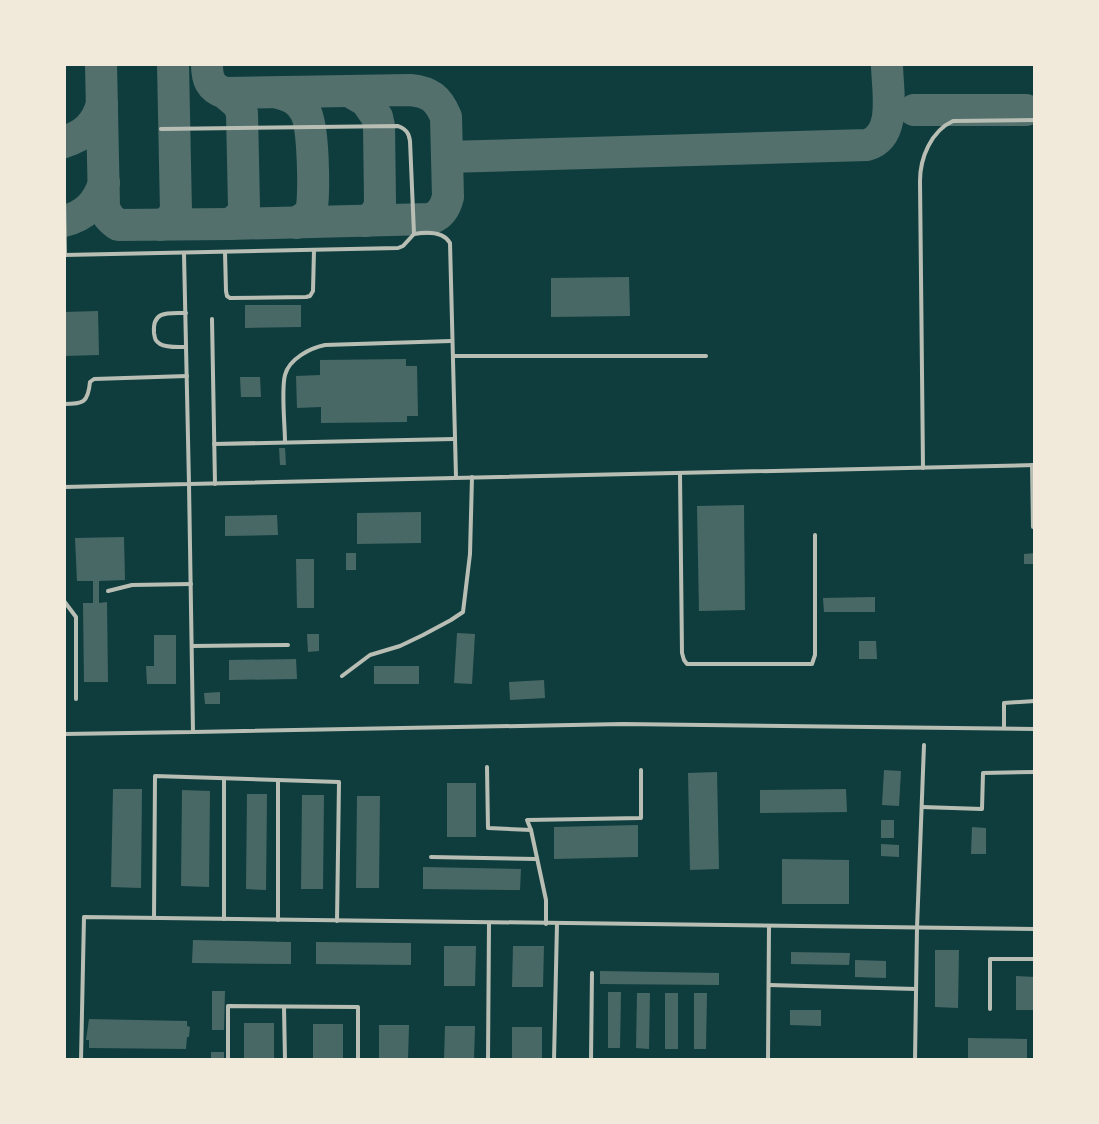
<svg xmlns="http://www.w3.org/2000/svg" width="1099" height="1124" font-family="'DM Sans',sans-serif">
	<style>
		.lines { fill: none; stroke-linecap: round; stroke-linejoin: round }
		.taxiway { stroke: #53706d; stroke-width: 32 }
		.building { fill: #486865 }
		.service { stroke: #b8beb3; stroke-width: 4 }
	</style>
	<rect width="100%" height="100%" fill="#0f3d3e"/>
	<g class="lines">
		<g class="taxiway">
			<path d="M101,64L104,206C106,215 110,219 118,225L230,224L430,219C441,215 445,208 448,197L446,117C438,98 430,92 410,90L225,93C210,88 207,79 207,64"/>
			<path d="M349,91L366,101L377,117L379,126L380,202C379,211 374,217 366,221"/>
			<path d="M225,93L238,104L242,113L244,207L242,215L230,224"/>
			<path d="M279,93C290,96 299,100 305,111C314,126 314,190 312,208L308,215L297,223"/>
			<path d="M914,110H1026"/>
			<path d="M64,142C85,135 96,125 102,104"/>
			<path d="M447,157L867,145C898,136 887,89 887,64"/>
			<path d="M64,221C85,216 97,204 104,183"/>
			<path d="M160,225L168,222L176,212L173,64"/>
		</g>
	</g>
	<g class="building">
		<path d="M629,277L630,316L551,317V278Z"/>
		<path d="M245,305H301V327L245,328Z"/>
		<path d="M98,311L99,355L64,356V312Z"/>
		<path d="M406,359V366H417L418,416H407V422L321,423V407L297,408L296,376L320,375V360Z"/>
		<path d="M240,377H260L261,397H241Z"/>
		<path d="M279,448H285L286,465H280Z"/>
		<path d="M744,505L745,610L699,611L697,506Z"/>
		<path d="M421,512V543L357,544V513Z"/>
		<path d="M277,515L278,535L225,536V516Z"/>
		<path d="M124,537L125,580L99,581V603L107,602L108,682H84L83,603H93V581H77L75,538Z"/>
		<rect x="346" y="553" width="10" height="17"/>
		<path d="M1035,553V564H1024V554Z"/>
		<path d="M296,559H314V608H297Z"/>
		<path d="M875,597V612H824L823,598Z"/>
		<path d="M457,633L475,634L472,684L454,683Z"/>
		<path d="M307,634H319V651L308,652Z"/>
		<path d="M154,635H176V684H147L146,666H154Z"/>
		<path d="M859,641H876L877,659H859Z"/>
		<path d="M296,659L297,679L229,680V660Z"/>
		<rect x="374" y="666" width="45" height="18"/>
		<path d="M544,680L545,698L510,700L509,682Z"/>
		<path d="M220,692V704H205L204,693Z"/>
		<path d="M884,770L901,771L899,806L882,805Z"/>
		<path d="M717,772L719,869L690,870L688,773Z"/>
		<rect x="447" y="783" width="29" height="54"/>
		<path d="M113,789H142L141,888L111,887Z"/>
		<path d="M846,789L847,812L760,813V790Z"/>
		<path d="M182,790L210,791L209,887L181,886Z"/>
		<path d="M247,794H267L266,890L246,889Z"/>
		<path d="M302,795H324L323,889H301Z"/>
		<path d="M357,796H380L379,888H356Z"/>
		<rect x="881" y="820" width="13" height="18"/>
		<path d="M638,825V857L554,859V827Z"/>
		<path d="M972,827L986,828V854H971Z"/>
		<path d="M881,844L899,845V857L881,856Z"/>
		<path d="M782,859L849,860V904H782Z"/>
		<path d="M423,867L521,869L520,890L423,889Z"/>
		<path d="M193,940L291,942V964L192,963Z"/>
		<path d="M316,942L411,943V965L316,964Z"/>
		<path d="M444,946H476L475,986H444Z"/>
		<path d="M513,946H544L543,987H512Z"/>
		<path d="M935,950H959L958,1008L935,1007Z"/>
		<path d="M791,952L850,953L849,965L791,964Z"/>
		<path d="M855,960L886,961V978L855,977Z"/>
		<path d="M600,971L719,973V985L600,984Z"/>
		<path d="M1016,976L1035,977V1010H1016Z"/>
		<path d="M212,991H225L224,1030H212Z"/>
		<path d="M608,992H621L620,1048H608Z"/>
		<path d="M637,993H650L649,1049L636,1048Z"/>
		<rect x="665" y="993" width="13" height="56"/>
		<path d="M694,993H707L706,1049H694Z"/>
		<path d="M790,1010H821V1026L790,1025Z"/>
		<path d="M89,1019L187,1021V1026L190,1027L189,1037H187L186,1049L89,1048V1040H86Z"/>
		<rect x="244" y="1023" width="30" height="37"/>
		<rect x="313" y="1024" width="30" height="36"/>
		<path d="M379,1025H409L408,1060H379Z"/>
		<path d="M445,1026H475L474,1060H444Z"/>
		<rect x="512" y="1027" width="30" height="33"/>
		<path d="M968,1038L1027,1039V1060H968Z"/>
		<rect x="211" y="1052" width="13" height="8"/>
	</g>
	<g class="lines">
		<g class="service">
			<path d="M161,129L398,126C406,129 409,133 410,141L414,234"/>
			<path d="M64,197L65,255"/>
			<path d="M225,252L226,291L227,296L230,298L306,297L310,296L313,291L314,250"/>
			<path d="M64,255L398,248L403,246L414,234C426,232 443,231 450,243L456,477"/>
			<path d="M186,313C169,313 152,310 154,333C155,339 155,341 160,344C167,348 178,347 186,347"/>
			<path d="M212,319L215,484"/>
			<path d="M453,356H706"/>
			<path d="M64,404C83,404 88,403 90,382L94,379L187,376"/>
			<path d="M285,442C285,425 281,390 285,375C289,359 310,348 325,345L451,341"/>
			<path d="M214,444L454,439"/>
			<path d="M1032,465L1033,527"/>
			<path d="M923,468L920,181C920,158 931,131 953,121L1035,120"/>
			<path d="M680,474L682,653L684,660L687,664H812L815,655V535"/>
			<path d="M64,487L189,484L184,254"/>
			<path d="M108,591L132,585L191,584"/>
			<path d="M64,601L76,617V699"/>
			<path d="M192,646L288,645"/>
			<path d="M342,676L370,655L400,646L423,635L451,620L463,612L470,554L472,477"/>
			<path d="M1004,728V703L1035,701"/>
			<path d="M193,732L623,724L1035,729"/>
			<path d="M64,734L193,732L189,484L1035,465"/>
			<path d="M487,767L488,828L531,830"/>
			<path d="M278,780V920"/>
			<path d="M922,807L982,809L983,773L1035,772"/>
			<path d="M431,857L536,859"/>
			<path d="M154,918L155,776L339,782L337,921"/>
			<path d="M224,919V779"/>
			<path d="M546,924V900L531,830L527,820L641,818V770"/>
			<path d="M769,985L916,989"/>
			<path d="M284,1007L285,1060"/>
			<path d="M990,1009V959H1035"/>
			<path d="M81,1060L84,917L1035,929"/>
			<path d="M228,1060V1006L358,1007V1060"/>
			<path d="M488,1060L489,923"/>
			<path d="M554,1060L557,924"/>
			<path d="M591,1060L592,973"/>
			<path d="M768,1060L769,926"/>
			<path d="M915,1060L917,928L924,745"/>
		</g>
	</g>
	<rect width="1099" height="1124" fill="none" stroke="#f1e9da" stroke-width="132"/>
</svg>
